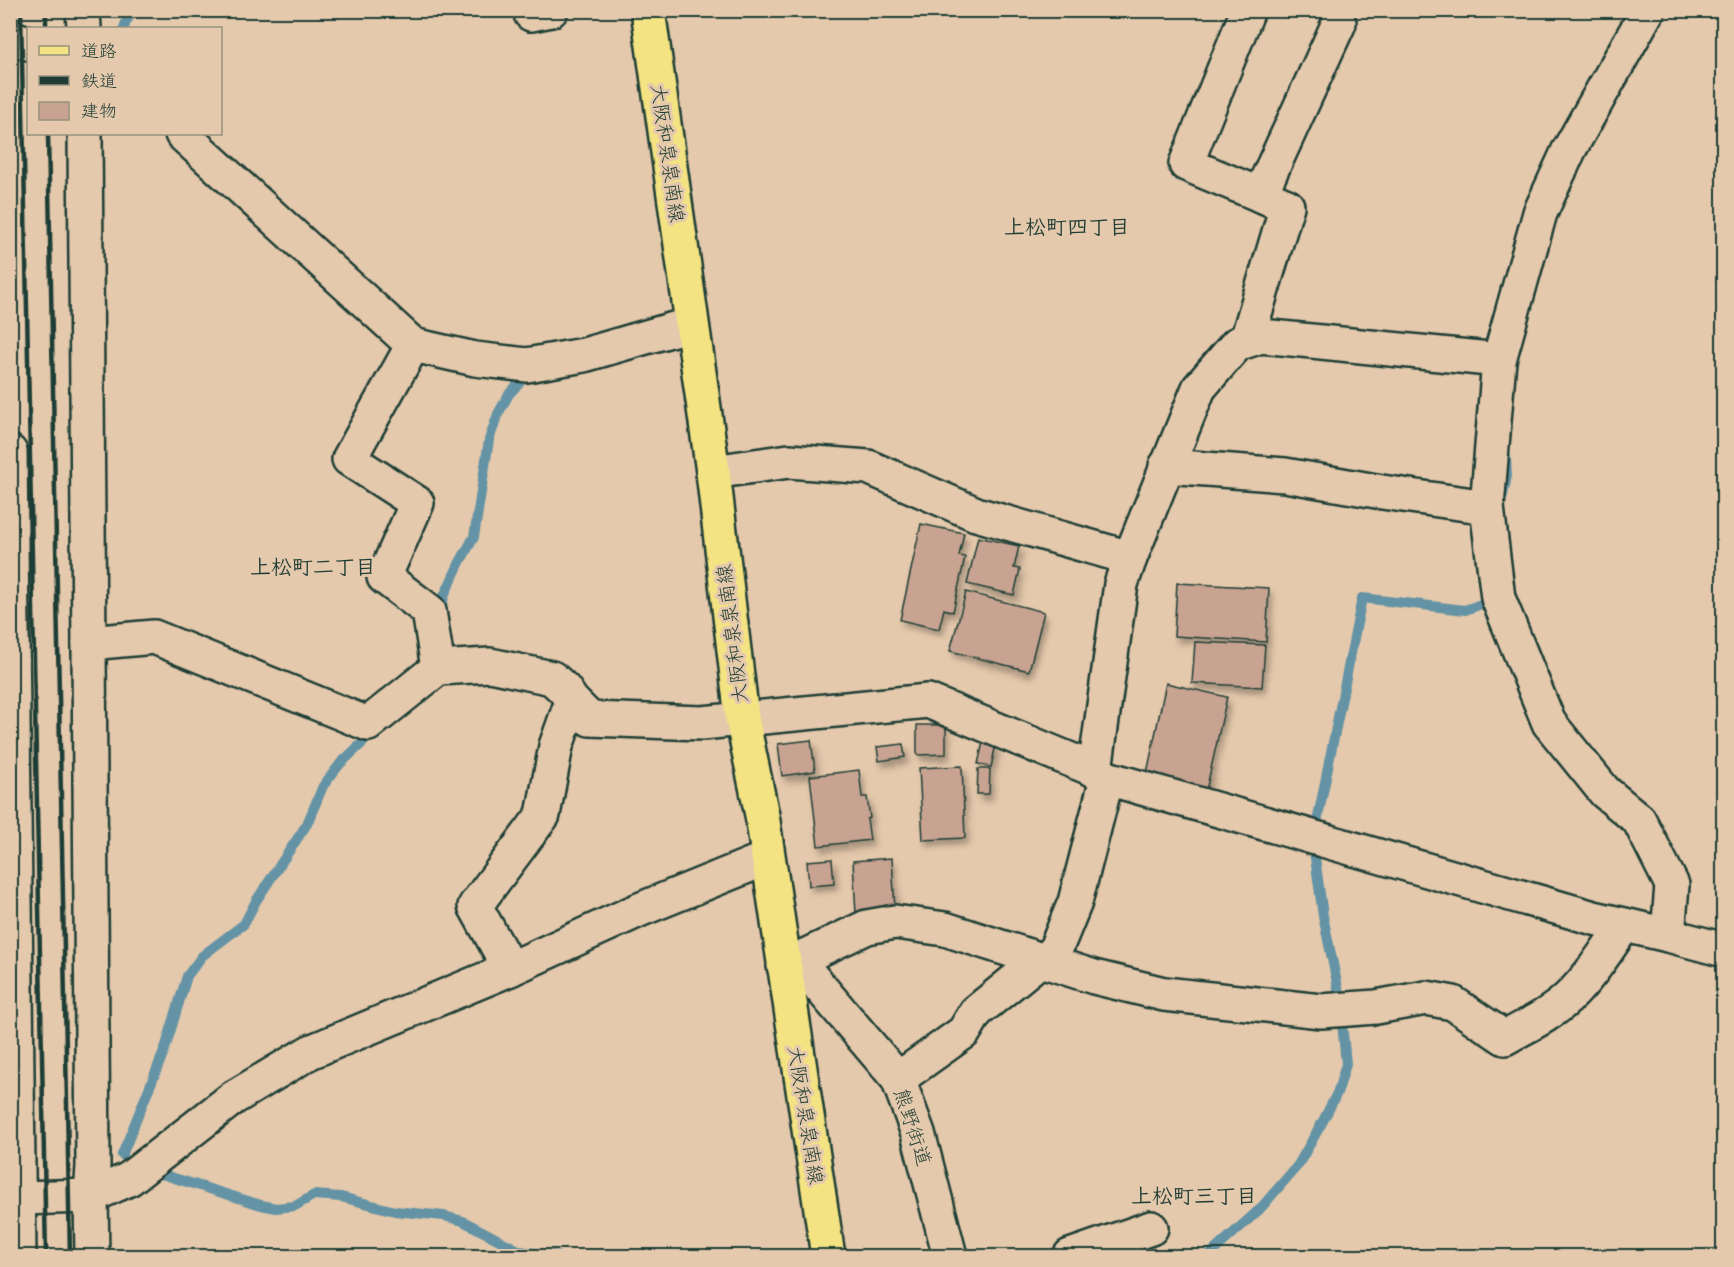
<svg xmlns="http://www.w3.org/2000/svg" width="1734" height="1267" font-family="Pangolin,'Klee One',sans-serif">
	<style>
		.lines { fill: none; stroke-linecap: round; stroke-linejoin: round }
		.stream { stroke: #6393a5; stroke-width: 10 }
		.building { fill: #c8a392; stroke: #1f3d34; stroke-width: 1.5; filter: url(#shadow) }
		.street-casing { stroke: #1f3d34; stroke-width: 38 }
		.primary-casing { stroke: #1f3d34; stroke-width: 38 }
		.street { stroke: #e5c9ac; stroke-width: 33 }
		.primary { stroke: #f4e382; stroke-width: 33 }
		.rail { stroke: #1f3d34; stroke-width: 4.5 }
		.labels { text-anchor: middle; stroke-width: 6; stroke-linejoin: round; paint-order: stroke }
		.street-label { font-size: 20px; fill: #1f3d34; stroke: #e5c9ac }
		.neighbourhood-label { font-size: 21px; font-weight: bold; fill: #1f3d34; stroke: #e5c9ac }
	</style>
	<defs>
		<filter id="shadow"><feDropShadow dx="3.5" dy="6" stdDeviation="3" flood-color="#0004"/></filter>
	</defs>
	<rect width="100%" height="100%" fill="#e5c9ac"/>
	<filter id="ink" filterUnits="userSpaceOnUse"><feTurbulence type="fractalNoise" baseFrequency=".0167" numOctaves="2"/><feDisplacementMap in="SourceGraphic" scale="12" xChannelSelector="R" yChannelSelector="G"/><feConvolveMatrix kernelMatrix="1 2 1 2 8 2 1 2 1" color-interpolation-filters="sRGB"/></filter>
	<g filter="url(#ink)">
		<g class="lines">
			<g class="stream">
				<path d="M124,28L126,22L133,10"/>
				<path d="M1503,495L1507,476L1506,457"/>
				<path d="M440,617L444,596L459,564L474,537L489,440L498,414L509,394L523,379"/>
				<path d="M1316,827L1362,598L1465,610L1487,602"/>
				<path d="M1314,850L1323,916L1341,1002"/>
				<path d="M122,1155L165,1049L187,976L202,956L244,924L256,901L307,824L323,786L340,764L375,731"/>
				<path d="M158,1173L261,1205L276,1208L295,1206L314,1195L341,1197L395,1211L444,1216L463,1221L520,1251L557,1256"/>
				<path d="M1208,1256L1260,1209L1298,1165L1323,1121L1338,1091L1346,1064L1342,1023"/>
			</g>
		</g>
		<g class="building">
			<path d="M921,524L964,533L959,556L965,557L953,612L944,609L939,629L900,620Z"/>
			<path d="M978,537L1019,546L1014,568L1020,569L1014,595L967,584Z"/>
			<path d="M1177,583L1269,588L1266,642L1174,636Z"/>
			<path d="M966,592L1044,612L1029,671L950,651Z"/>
			<path d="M1195,642L1265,645L1262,687L1192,683Z"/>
			<path d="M1166,683L1227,697L1206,791L1146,778Z"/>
			<path d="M917,725H946V754L917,755Z"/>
			<path d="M811,740L815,771L782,776L778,744Z"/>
			<path d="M983,742L996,744L991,767L978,764Z"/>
			<path d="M903,744L905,757L879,761L877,747Z"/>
			<path d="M962,766L965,838L923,840L919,768Z"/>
			<path d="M978,769H990L989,794H977Z"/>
			<path d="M859,770L862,797H867L870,818L867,819L870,840L818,846L810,776Z"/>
			<path d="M892,858L895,911L856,914L853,861Z"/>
			<path d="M832,859L834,884L809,886L807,861Z"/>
		</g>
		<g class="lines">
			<g class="street-casing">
				<g id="street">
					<path d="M83,10L84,28"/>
					<path d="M1648,10L1569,150L1540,213L1499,360L1487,507L1498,598L1549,723L1605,792L1639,820L1672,885L1668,935"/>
					<path d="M531,14L551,10"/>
					<path d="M10,37L28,43"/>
					<path d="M85,134L93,1166L91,1196L92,1256"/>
					<path d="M182,134L413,345L475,359L527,365L584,355L691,324"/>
					<path d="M1260,195L1339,23"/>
					<path d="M1247,340L1287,206L1186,164L1248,10"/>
					<path d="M413,345L349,459L417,503L384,577L429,611L438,668"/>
					<path d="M10,452L19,1256"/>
					<path d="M1166,466L1285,475L1382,492L1487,507"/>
					<path d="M713,472L789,461L868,467L976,514L1130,558"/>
					<path d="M89,643L154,637L368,724L438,668L490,665L552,678L564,689L572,701L590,719L702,723L928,701L1095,770L1107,778L1594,918L1668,935L1724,950"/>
					<path d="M1095,770L1121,584L1130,558L1199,388L1237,344L1261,336L1499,360"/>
					<path d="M797,960L898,1079L918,1133L950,1256"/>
					<path d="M1050,963L1075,902L1107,778"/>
					<path d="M784,966L867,927L895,922L945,929L1094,977L1164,994L1321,1011L1376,1007L1426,998L1453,1003L1505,1038C1526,1026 1550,1015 1568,998C1590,977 1607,950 1624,925"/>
					<path d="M510,969L475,906L543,815L556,746L572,701"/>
					<path d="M898,1079L964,1032L976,1012L1040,960"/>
					<path d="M10,1204L18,1198L91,1196L129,1179L233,1098L310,1052L510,969L639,910L767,858"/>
					<path d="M1070,1256L1151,1228"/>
				</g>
			</g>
			<g class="primary-casing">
				<path id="primary" d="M648,10L713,472L742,718L762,815L828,1256"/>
			</g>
			<use href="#street" class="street"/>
			<use href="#primary" class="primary"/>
			<g class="rail">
				<path d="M21,10L46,1256"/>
				<path d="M46,10V28"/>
				<path d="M48,134L70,1256"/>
			</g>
		</g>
	</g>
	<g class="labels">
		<g class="street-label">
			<text transform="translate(668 153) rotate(82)" y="7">大阪和泉泉南線</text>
			<text transform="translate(732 634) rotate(-97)" y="7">大阪和泉泉南線</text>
			<text transform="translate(806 1115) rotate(81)" y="7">大阪和泉泉南線</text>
			<text transform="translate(913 1127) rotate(72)" y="7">熊野街道</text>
		</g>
		<g class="neighbourhood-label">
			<text x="1067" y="234">上松町四丁目</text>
			<text x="313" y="574">上松町二丁目</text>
			<text x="1194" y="1203">上松町三丁目</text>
		</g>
	</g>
	<rect width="1734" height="1267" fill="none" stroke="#e5c9ac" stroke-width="36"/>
	<rect x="18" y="18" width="1698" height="1231" fill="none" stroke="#1f3d34" stroke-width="2" filter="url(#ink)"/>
	<rect x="27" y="27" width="195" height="108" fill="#e5c9ac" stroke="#96917c" stroke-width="1.5"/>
	<rect x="39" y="46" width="30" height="9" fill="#f4e382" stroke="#96917c" stroke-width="1.5"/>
	<text x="81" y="57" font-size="18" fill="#1f3d34">道路</text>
	<rect x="39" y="76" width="30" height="9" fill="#1f3d34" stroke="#96917c" stroke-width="1.5"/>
	<text x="81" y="87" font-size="18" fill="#1f3d34">鉄道</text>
	<rect x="39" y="102" width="30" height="18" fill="#c8a392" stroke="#96917c" stroke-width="1.5"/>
	<text x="81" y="117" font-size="18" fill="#1f3d34">建物</text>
</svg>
